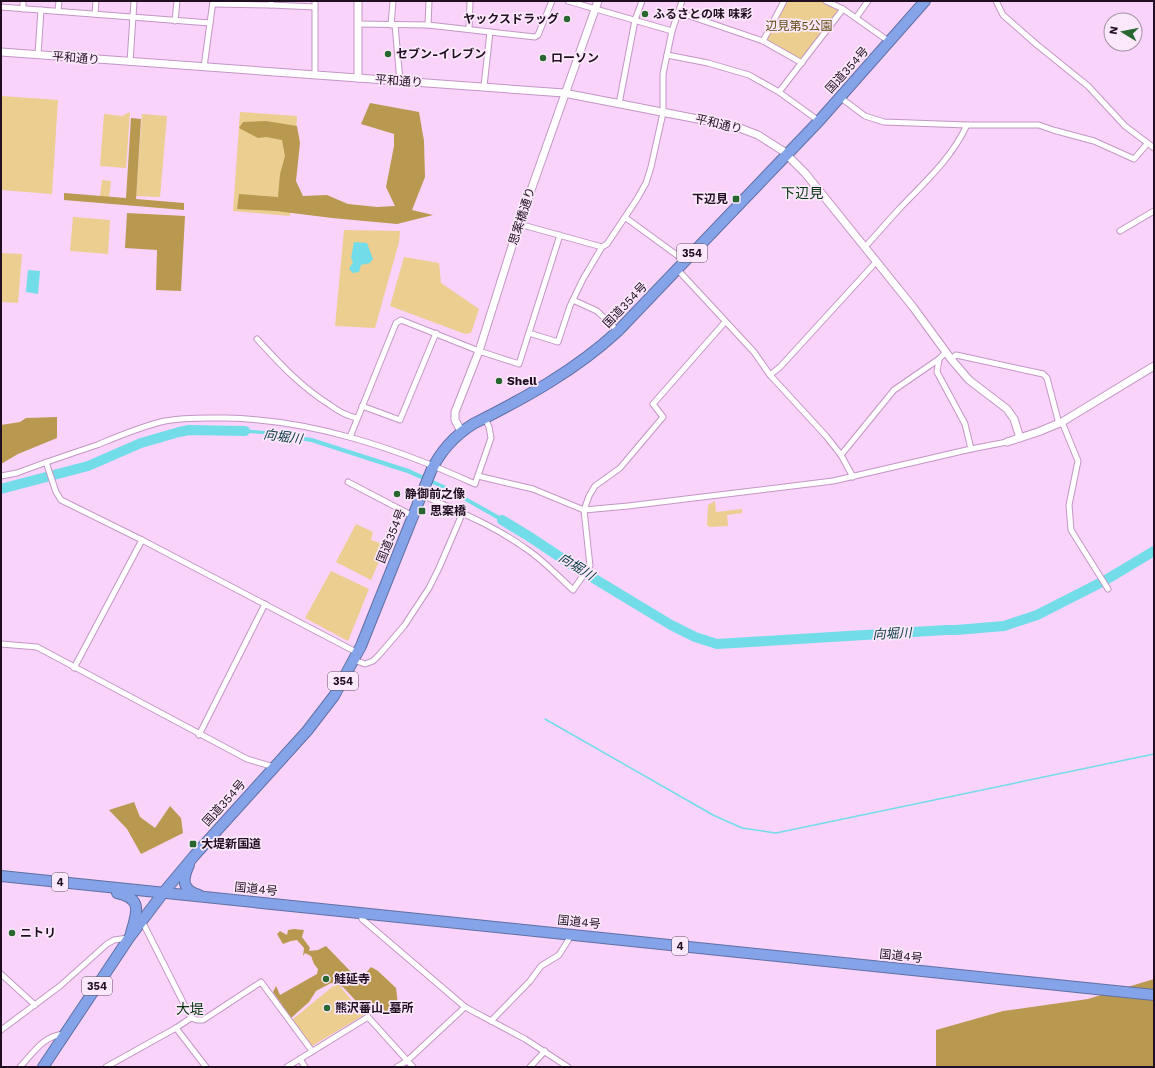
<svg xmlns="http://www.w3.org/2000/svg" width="1155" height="1068" font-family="'Work Sans','Noto Sans JP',sans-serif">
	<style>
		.green { fill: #ebce90 }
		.forest { fill: #b9984f }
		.water { fill: #72dde9 }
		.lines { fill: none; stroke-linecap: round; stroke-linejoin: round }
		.stream { stroke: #72dde9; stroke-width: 1.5 }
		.river { stroke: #72dde9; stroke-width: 10 }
		.street-casing { stroke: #c396c4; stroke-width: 7 }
		.secondary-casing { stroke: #c396c4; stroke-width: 9 }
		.highway-casing { stroke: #616fa3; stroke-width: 12 }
		.street { stroke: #fff; stroke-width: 5 }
		.secondary { stroke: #fff; stroke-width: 7 }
		.highway { stroke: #84a3e9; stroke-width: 10 }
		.poi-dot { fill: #28672f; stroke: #fbe8fb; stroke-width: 1.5 }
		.labels { text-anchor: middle; stroke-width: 3.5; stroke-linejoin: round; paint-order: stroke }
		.shield { fill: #fbe8fb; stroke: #625062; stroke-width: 1 }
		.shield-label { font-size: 11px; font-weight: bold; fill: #200f20 }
		.poi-label { font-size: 12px; font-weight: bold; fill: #200f20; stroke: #fbe8fb; text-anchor: start }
		.park-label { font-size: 12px; fill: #5f490f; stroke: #fbe8fb }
		.street-label { font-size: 12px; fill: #200f20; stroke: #fbe8fb }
		.water-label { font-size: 13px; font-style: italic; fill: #02383d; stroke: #fbe8fb }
		.quarter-label { font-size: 14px; fill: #05330d; stroke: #fbe8fb }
	</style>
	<rect width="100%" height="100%" fill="#f9d3fa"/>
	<g class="green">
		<path d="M784,1H826L843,9L802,63L763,41Z"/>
		<path d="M1,96L58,100L52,194L1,190Z"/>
		<path d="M130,112L126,168L100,166L104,114L122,116Z"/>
		<path d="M240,112L297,116L290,216L233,211Z"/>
		<path d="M142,114L167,116L160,197L136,196Z"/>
		<path d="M102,180L111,181L109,198L100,196Z"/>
		<path d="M73,217L110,220L108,254L70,251Z"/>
		<path d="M344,230L400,231L399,242L375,328L335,326Z"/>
		<path d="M1,253L22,254L18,303L1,302Z"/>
		<path d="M404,257L439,263L441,283L479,309L471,333L465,334L390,306Z"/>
		<path d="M715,501L716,512L742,509V513L727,515L728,526L710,527L707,525L708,505Z"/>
		<path d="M356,524L373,532L371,540L386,545L371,580L336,562Z"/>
		<path d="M331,571L369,589L348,641L305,618Z"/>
		<path d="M337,983L364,1015L312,1046L292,1020Z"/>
	</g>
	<g class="forest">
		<path d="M370,103L419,112L424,141L425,177L412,210L433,215L397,224L332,218L276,211L237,209L239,194L278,197L280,174L285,156L282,140L266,137L258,138L239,128L243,122L266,121L297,126L300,143L296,181L303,196L327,195L348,204L377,207L395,206L386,187L394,146V134L361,124Z"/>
		<path d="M131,118L141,119L136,199L184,203V210L64,200V193L126,198Z"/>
		<path d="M127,213L185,216L181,291L156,290L157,250L125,248Z"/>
		<path d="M57,417V438L18,454L1,464V425L20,422L26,418Z"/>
		<path d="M134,802L140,817L155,828L170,806L181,818L183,833L141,854L127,829L109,810Z"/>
		<path d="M294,929L304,930L302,937L310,948L309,951L318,950L326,946L353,974L364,975L371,967L378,971L396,988L398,1005L393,1014L386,1015L382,1007L373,1011L365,1013L356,1001L343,987L331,983L316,991L309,1002L291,1018L273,992L276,986L280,995L317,974L318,969L314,964L311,956L305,953L303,956L304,948L297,940L291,941L283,944L277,934L280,931L287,935L288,930Z"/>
		<path d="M1154,979V1067H936V1030L1003,1011L1088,999Z"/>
	</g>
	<g class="water">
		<path d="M354,242L367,243L373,259L370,263L361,265L359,272L353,273L349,269L353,262L351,258Z"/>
		<path d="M28,270L40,271L38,294L26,292Z"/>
		<path d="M233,428L264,431L312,438L409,469L446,486L514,524L511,527L444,489L407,473L311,442L263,434L233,432Z"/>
	</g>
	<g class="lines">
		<path class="stream" d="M545,719L713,815L742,828L776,833L1154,754"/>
		<g class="river">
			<path d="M1,489L88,466L141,443L179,432L189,430L245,431"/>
			<path d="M502,520L530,537L575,567L671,625L695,637L717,644L946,630H956L1004,626L1037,615L1104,581L1154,551"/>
		</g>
		<g class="street-casing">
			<g id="street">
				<path d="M271,1V5L315,7"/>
				<path d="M568,1L672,31"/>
				<path d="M826,1L843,9L890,42"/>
				<path d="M996,1L1003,15L1036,44L1088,86L1125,126L1154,148"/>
				<path d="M213,4L271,5"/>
				<path d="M1,7L210,23"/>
				<path d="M23,9V1"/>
				<path d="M58,11L59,1"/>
				<path d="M678,12L763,41L802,63"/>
				<path d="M95,14L96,1"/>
				<path d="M856,18L868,1"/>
				<path d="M175,21L177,1"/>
				<path d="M358,24L428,25L535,37L538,35L552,1"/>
				<path d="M391,25L393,1"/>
				<path d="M395,25L400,81"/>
				<path d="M428,25L429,1"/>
				<path d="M469,29L470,1"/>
				<path d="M763,41L784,1"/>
				<path d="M38,54L41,10"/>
				<path d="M667,55L708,63L749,75L779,92L819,121"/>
				<path d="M130,62L134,1"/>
				<path d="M204,67L213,1"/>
				<path d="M315,75V1"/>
				<path d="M484,86L490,32"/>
				<path d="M779,92L843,9"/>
				<path d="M841,98L865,116L884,122L967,125H1039L1053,130L1094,141L1134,159L1147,144"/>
				<path d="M619,104L635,20L642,1"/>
				<path d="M626,218L685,261"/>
				<path d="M519,224L602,247"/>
				<path d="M1120,231L1154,211"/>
				<path d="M865,247C877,234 888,221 900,208C925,182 951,159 967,125"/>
				<path d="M677,269L754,352L770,375L826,436L841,455L853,477"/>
				<path d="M573,300L597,311L618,331"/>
				<path d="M529,333L558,342L570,306L583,279L602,247L607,244L637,199L646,183L651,167L663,113V74L672,31L682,1"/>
				<path d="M257,339C280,364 301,387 330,405C338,411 347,416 357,418"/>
				<path d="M946,352L939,359L937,372L965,424L971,449"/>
				<path d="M951,359L956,355L1043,374L1047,378L1059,424"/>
				<path d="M770,375L780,367L876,262"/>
				<path d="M362,406L400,420L436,333"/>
				<path d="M1062,422L1078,461L1069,505L1071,530L1108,589"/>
				<path d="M350,437L396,323L401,320L479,351L519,364L560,235"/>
				<path d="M841,455L894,390L939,359"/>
				<path d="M46,462L56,492L61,500L142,540L358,653"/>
				<path d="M1,476L17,473C43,463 70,454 97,445C119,436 142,426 165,421C185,417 205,418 226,418C313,420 396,448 475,484L491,438L489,427L485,418"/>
				<path d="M478,476L533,489L584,510L628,506L833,481L971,449L1007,442"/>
				<path d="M348,482L413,516"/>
				<path d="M422,495C457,511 493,525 525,548C542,559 558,576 573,590L590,566L584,510L589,496L595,486L620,468L663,417L653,404L725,322"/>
				<path d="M1,644L37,647L247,759L274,767"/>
				<path d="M354,660L365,664L373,661L379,655L404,626L429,588L439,568L463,512"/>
				<path d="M74,668L142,540"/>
				<path d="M199,735L265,604"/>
				<path d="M360,913L362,919L465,1007L525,1039L568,1067"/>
				<path d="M142,921L191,1018L197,1020H203L261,982L312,1051"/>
				<path d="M1,974L35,1005"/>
				<path d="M491,1021L530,981L541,966L559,955L572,934"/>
				<path d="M176,1028L206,1067"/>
				<path d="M1,1030L60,986L107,944L114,940L128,938"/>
				<path d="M300,1059L305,1067"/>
				<path d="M20,1067C34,1052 43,1036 64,1034"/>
				<path d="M106,1067L176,1028L191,1018"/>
				<path d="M287,1067L368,1017L413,1067"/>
				<path d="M397,1067L407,1061L465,1007"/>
				<path d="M530,1067L545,1051"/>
			</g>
		</g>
		<g class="secondary-casing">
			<g id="secondary">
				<path d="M358,1V78"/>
				<path d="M1,52L564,93L713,122L737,127L758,135L783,151L805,173L913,307L951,359L969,380L1007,409L1014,419L1020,438"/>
				<path d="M461,431L455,420V412L479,351L519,224L598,1"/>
				<path d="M1007,442L1038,432L1062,422L1154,366"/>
			</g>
		</g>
		<g class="highway-casing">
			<g id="highway">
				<path d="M189,865C182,880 182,890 199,895"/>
				<path d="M1,876L1154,995"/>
				<path d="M117,893C143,898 137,913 131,933"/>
				<path d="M43,1067L129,938L163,893L194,856L307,731L334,696L361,646L431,471C441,450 454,436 473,424C525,398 576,370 618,331L819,121L925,1"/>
			</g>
		</g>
		<use href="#street" class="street"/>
		<use href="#secondary" class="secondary"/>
		<use href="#highway" class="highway"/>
	</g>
	<g class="poi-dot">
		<circle cx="645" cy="14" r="4"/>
		<circle cx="567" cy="19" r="4"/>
		<circle cx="388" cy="54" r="4"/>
		<circle cx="543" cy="58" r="4"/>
		<rect x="732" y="195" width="8" height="8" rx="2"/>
		<circle cx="499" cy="381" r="4"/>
		<circle cx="397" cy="494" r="4"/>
		<rect x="418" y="507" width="8" height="8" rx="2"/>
		<rect x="189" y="840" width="8" height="8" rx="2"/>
		<circle cx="12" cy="933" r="4"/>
		<circle cx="326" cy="979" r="4"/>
		<circle cx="327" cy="1008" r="4"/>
	</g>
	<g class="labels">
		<g class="shield">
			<rect x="677" y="244" width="30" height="18" rx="3"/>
			<rect x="328" y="672" width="30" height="18" rx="3"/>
			<rect x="52" y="873" width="16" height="18" rx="3"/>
			<rect x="672" y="937" width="16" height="18" rx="3"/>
			<rect x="82" y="977" width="30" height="18" rx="3"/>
		</g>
		<g class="shield-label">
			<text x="692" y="257">354</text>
			<text x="343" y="685">354</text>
			<text x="60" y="886">4</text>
			<text x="680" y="950">4</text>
			<text x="97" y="990">354</text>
		</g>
		<g class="poi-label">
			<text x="653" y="18">ふるさとの味 味彩</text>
			<text x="559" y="23" text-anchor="end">ヤックスドラッグ</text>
			<text x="396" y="58">セブン-イレブン</text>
			<text x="551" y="62">ローソン</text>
			<text x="728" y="203" text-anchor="end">下辺見</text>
			<text x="507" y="385">Shell</text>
			<text x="405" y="498">静御前之像</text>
			<text x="430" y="515">思案橋</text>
			<text x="201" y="848">大堤新国道</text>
			<text x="20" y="937">ニトリ</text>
			<text x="334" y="983">鮭延寺</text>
			<text x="335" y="1012">熊沢蕃山_墓所</text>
		</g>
		<g class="park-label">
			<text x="799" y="30">辺見第5公園</text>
		</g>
		<g class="street-label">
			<text transform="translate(76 58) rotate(5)" y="4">平和通り</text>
			<text transform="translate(847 70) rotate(-48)" y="4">国道354号</text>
			<text transform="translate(399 81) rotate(4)" y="4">平和通り</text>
			<text transform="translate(719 124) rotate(13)" y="4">平和通り</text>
			<text transform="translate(522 216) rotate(-72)" y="4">思案橋通り</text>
			<text transform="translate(625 305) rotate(-46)" y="4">国道354号</text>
			<text transform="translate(391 536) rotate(-68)" y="4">国道354号</text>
			<text transform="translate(224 803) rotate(-48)" y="4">国道354号</text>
			<text transform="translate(256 889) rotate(6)" y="4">国道4号</text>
			<text transform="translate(579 922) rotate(6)" y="4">国道4号</text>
			<text transform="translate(901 956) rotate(6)" y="4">国道4号</text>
		</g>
		<g class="water-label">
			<text transform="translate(283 436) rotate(8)" y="5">向堀川</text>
			<text transform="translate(577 566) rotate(32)" y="5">向堀川</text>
			<text transform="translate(892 633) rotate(-3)" y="5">向堀川</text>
		</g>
		<g class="quarter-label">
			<text x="802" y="198">下辺見</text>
			<text x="190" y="1014">大堤</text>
		</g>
	</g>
	<rect width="1155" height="1068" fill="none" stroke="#200f20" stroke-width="4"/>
	<g transform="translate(1123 32) rotate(280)"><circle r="19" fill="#fbe8fb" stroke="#a391a3"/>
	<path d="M0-3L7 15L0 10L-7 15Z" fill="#28672f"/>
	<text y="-6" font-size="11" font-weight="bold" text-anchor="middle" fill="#200f20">N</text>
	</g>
</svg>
